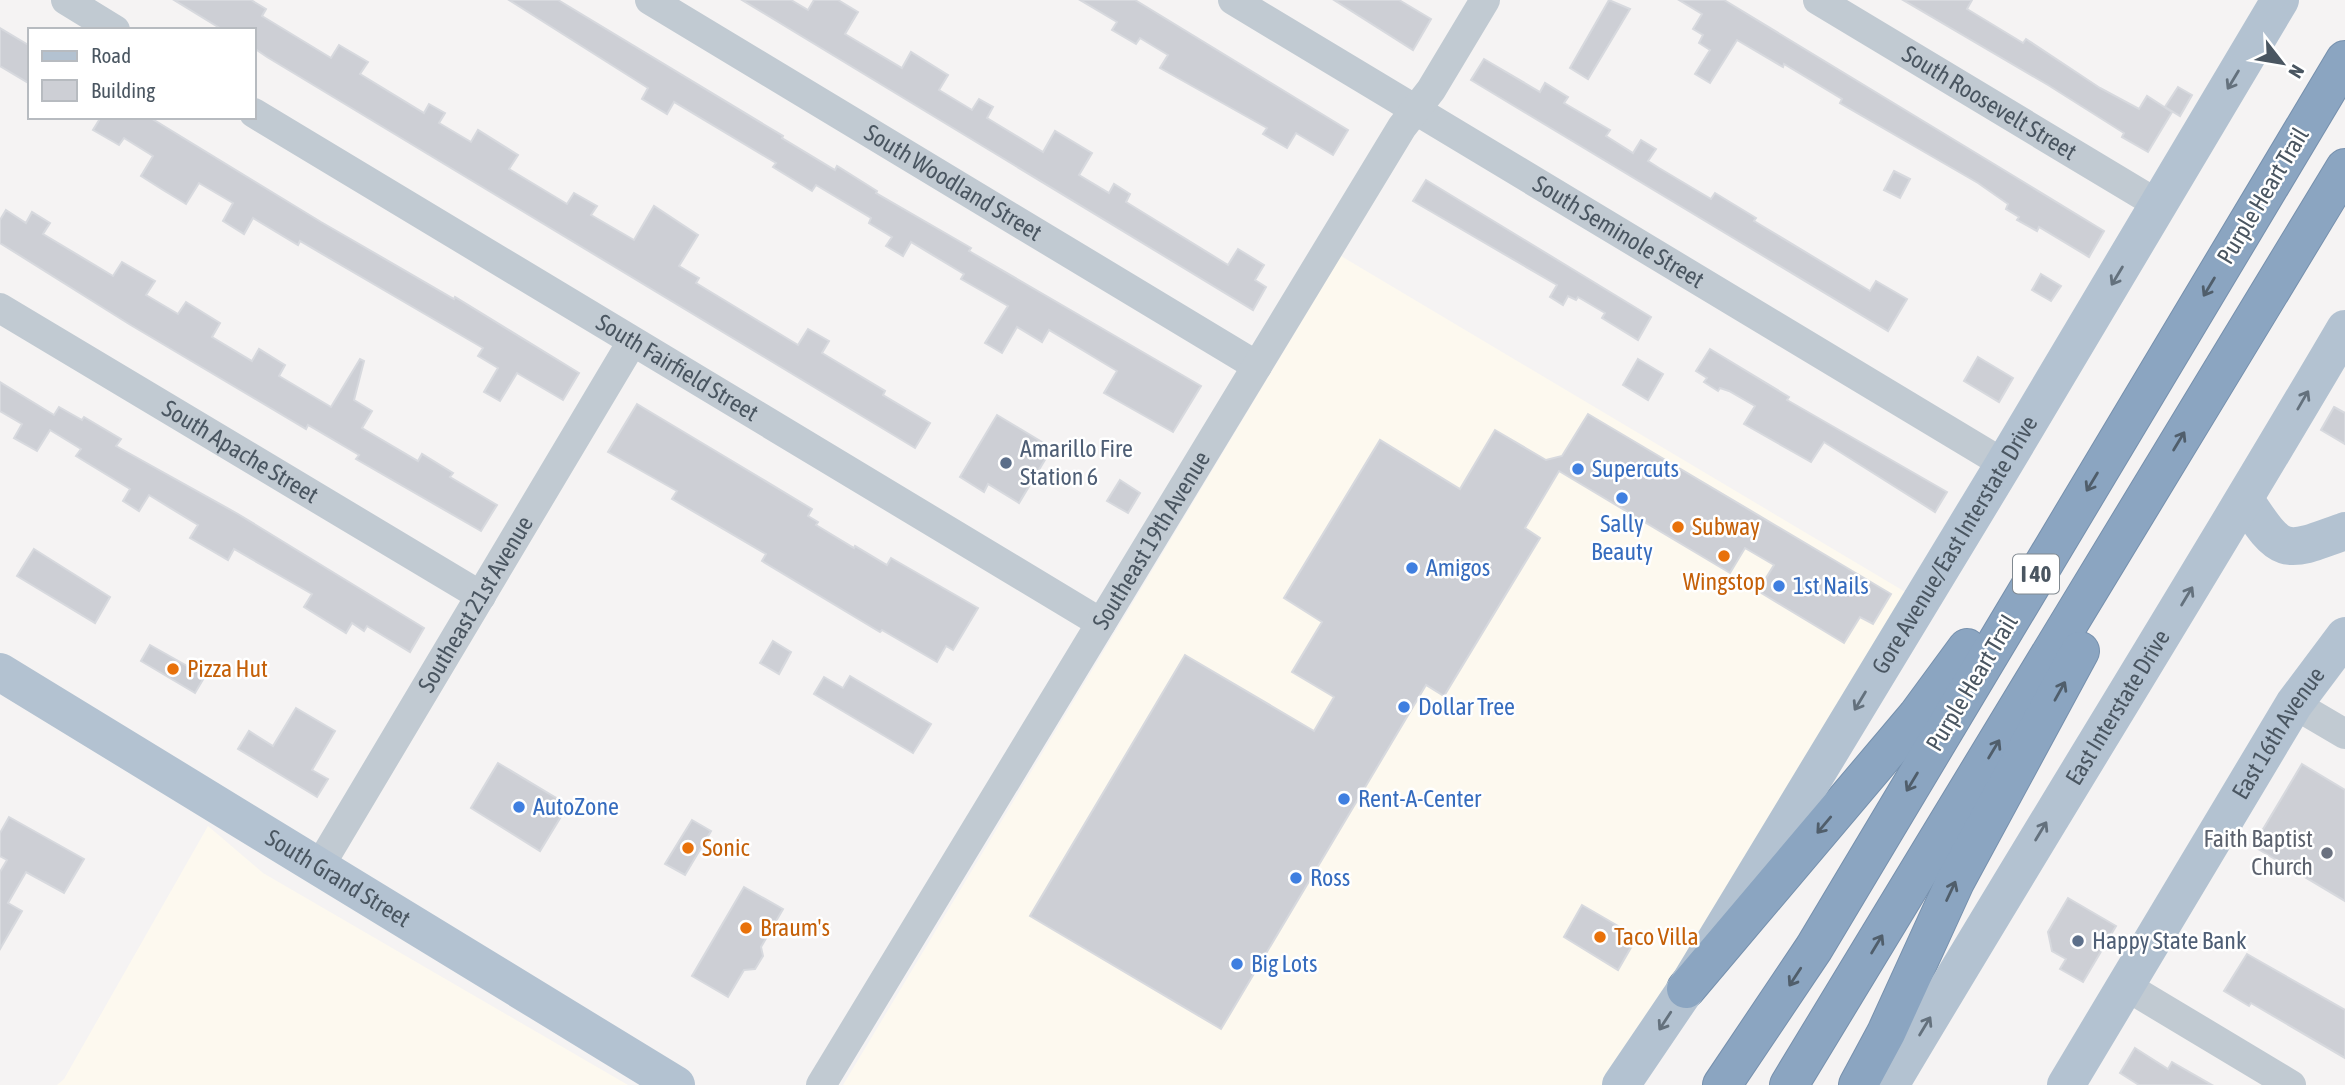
<svg xmlns="http://www.w3.org/2000/svg" width="2345" height="1085" font-family="'Asap Condensed',sans-serif">
	<style>
		.commercial { fill: #fdf9ef }
		.building { fill: #cdcfd5; stroke: #d7d9de; stroke-width: 2 }
		.lines { fill: none; stroke-linecap: round; stroke-linejoin: round }
		.highway-casing { stroke: #7690ad; stroke-width: 40 }
		.minor { stroke: #c1cad2; stroke-width: 30 }
		.major { stroke: #b3c2d1; stroke-width: 38 }
		.highway { stroke: #8ba5c1; stroke-width: 38 }
		.oneway { stroke: #64717d }
		.oneway2 { stroke: #505e6b }
		.service-dot { fill: #5c6f8a; stroke: #fff; stroke-width: 2.5 }
		.shop-dot { fill: #3f7fe0; stroke: #fff; stroke-width: 2.5 }
		.food-dot { fill: #e8710a; stroke: #fff; stroke-width: 2.5 }
		.worship-dot { fill: #6b7280; stroke: #fff; stroke-width: 2.5 }
		.labels { text-anchor: middle; stroke-width: 5; stroke-linejoin: round; paint-order: stroke }
		.shield { fill: #fff; stroke: #808990; stroke-width: 2 }
		.shield-label { font-size: 23px; font-weight: bold; fill: #4a5661 }
		.street-label { font-size: 24px; fill: #4a5661; stroke: #fff }
		.service-label { font-size: 24px; fill: #4e5e75; stroke: #fff; text-anchor: start }
		.shop-label { font-size: 24px; fill: #366cbe; stroke: #fff; text-anchor: start }
		.food-label { font-size: 24px; fill: #c56008; stroke: #fff; text-anchor: start }
		.worship-label { font-size: 24px; fill: #5b616d; stroke: #fff; text-anchor: end }
	</style>
	<rect width="100%" height="100%" fill="#f5f3f3"/>
	<g class="commercial">
		<path d="M1341,256L1907,593L1640,1042L1604,1085H843Z"/>
		<path d="M208,826L263,873L628,1085H57L64,1079Z"/>
	</g>
	<g class="building">
		<path d="M174,0H251L266,9L262,16L331,58L339,45L368,62L360,74L424,113L429,104L445,113L439,123L471,142L478,130L518,155L509,169L567,204L574,193L597,206L591,215L634,240L654,206L698,235L679,266L699,278L696,283L798,345L808,329L829,341L822,353L885,391L883,395L930,423L915,448L267,57L254,48V30H223Z"/>
		<path d="M509,0H558L783,136L782,138L835,170L837,166L877,191L876,193L971,248L969,251L1201,386L1173,432L1104,393L1117,371L1049,330L1042,342L1017,327L1002,353L985,343L1008,306L961,279L964,274L911,242L903,256L886,246L892,237L869,223L871,218L816,185L812,191L773,167L776,163L674,102L667,114L642,99L648,88Z"/>
		<path d="M742,0H791L808,10L814,0H838L858,12L845,34L902,68L911,52L948,75L939,90L972,110L979,99L993,107L987,118L1043,152L1055,131L1092,153L1079,175L1109,193L1114,184L1130,194L1126,202L1228,265L1238,249L1264,265L1255,280L1266,287L1253,310Z"/>
		<path d="M1080,0H1135L1348,130L1333,155L1296,133L1287,148L1263,134L1267,128L1160,68L1168,55L1140,38L1136,44L1112,30L1117,22Z"/>
		<path d="M1334,0H1399L1431,19L1413,50Z"/>
		<path d="M1609,0L1630,9L1588,79L1570,68Z"/>
		<path d="M1679,0H1724L2104,231L2089,257L2039,227L2037,231L2017,220L2019,217L2006,209L2008,204L1978,183L1840,103L1842,99L1784,64L1783,67L1737,40L1710,83L1695,74L1710,50L1699,43L1703,35L1693,29L1702,14Z"/>
		<path d="M1903,0H1972L1967,9L2023,43L2026,39L2100,88L2139,109L2147,96L2172,112L2148,152L2122,137L2124,133L2048,85Z"/>
		<path d="M0,28L30,46V84L0,66Z"/>
		<path d="M1484,59L1540,92L1545,83L1568,97L1564,103L1610,130L1606,136L1633,153L1641,140L1656,149L1648,161L1659,168L1711,199L1715,193L1756,218L1754,221L1870,291L1876,281L1907,299L1888,331L1471,80Z"/>
		<path d="M2178,87L2192,95L2180,116L2165,107Z"/>
		<path d="M101,117H149L321,222L454,299L455,297L579,373L563,400L517,373L500,401L484,392L498,368L478,356L483,348L300,241L298,245L253,218L244,234L223,221L233,203L199,183L186,204L163,190L141,176L153,156L124,138L119,145L93,130Z"/>
		<path d="M1894,171L1910,179L1900,198L1884,190Z"/>
		<path d="M1426,180L1651,317L1638,340L1602,318L1605,313L1578,297L1576,300L1568,296L1563,305L1550,297L1557,285L1413,201Z"/>
		<path d="M6,210L26,223L32,212L50,223L43,234L113,276L122,262L155,281L146,295L178,314L186,302L199,310L220,323L212,337L252,361L259,349L285,365L279,376L331,407L360,359L364,361L354,400L372,411L362,428L418,461L422,454L453,473L450,477L497,505L481,531L356,459L359,455L308,425L306,429L129,324L0,243V220Z"/>
		<path d="M2041,274L2061,286L2051,301L2032,290Z"/>
		<path d="M1710,349L1789,397L1787,400L1947,492L1935,512L1824,442L1811,462L1744,424L1755,406L1729,391L1720,388L1718,391L1704,382L1707,378L1696,371Z"/>
		<path d="M1978,357L2013,378L1999,402L1964,381Z"/>
		<path d="M1638,359L1663,374L1648,400L1623,385Z"/>
		<path d="M0,382L54,415L59,407L82,420L84,417L121,439L116,446L238,514L424,628L410,652L367,626L364,631L352,623L346,633L304,607L312,594L234,549L228,560L190,538L198,525L149,495L139,511L123,501L130,489L76,456L81,449L50,430L37,451L14,438L22,424L0,411Z"/>
		<path d="M637,404L812,509L808,516L818,522L816,525L854,548L855,546L887,565L891,558L978,608L953,650L946,646L937,662L882,630L880,632L762,561L766,554L672,499L677,491L608,452Z"/>
		<path d="M2334,407L2345,413V444L2321,430Z"/>
		<path d="M1588,414L1891,594L1873,624L1860,617L1844,643L1758,591L1774,565L1745,548L1730,573L1559,471L1525,528L1540,538L1444,696L1426,685L1221,1029L1030,916L1185,655L1314,731L1334,697L1292,672L1322,622L1284,598L1380,440L1460,489L1495,430L1546,460L1562,456Z"/>
		<path d="M997,415L1052,448L1019,503L988,484L984,492L960,477Z"/>
		<path d="M1120,480L1140,493L1128,513L1107,501Z"/>
		<path d="M34,549L110,597L95,623L17,576Z"/>
		<path d="M773,641L791,652L779,674L760,663Z"/>
		<path d="M150,645L205,676L195,693L141,661Z"/>
		<path d="M850,676L931,724L913,753L814,694L824,677L843,688Z"/>
		<path d="M296,708L335,731L312,770L328,779L317,797L238,749L249,731L273,746Z"/>
		<path d="M498,763L568,805L540,851L471,808Z"/>
		<path d="M2302,764L2345,790V901L2253,846Z"/>
		<path d="M9,817L84,859L64,893L26,872L8,903L22,911L0,949V872L7,860L0,856V833Z"/>
		<path d="M692,820L711,831L685,875L665,864Z"/>
		<path d="M744,887L783,909L761,947L763,956L755,969L744,970L728,997L692,976Z"/>
		<path d="M2068,898L2116,926L2083,982L2060,969L2066,959L2052,951L2048,932Z"/>
		<path d="M1582,905L1637,937L1618,970L1564,937Z"/>
		<path d="M2247,954L2345,1010V1058L2251,1003L2249,1006L2224,991Z"/>
		<path d="M2135,1048L2168,1069L2172,1062L2212,1085H2139L2120,1073Z"/>
	</g>
	<g class="lines">
		<g class="highway-casing">
			<g id="highway">
				<path d="M1686,989L1917,716L1967,648"/>
				<path d="M1722,1085L1814,948L2345,60"/>
				<path d="M1789,1085L2345,168"/>
				<path d="M1858,1085L1886,1033L1955,882L2080,651"/>
			</g>
		</g>
		<g class="minor">
			<path d="M66,0L115,30"/>
			<path id="s1" d="M650,0L1257,366"/>
			<path id="s2" d="M1233,0L2004,464"/>
			<path id="s3" d="M1818,0L2159,205"/>
			<path id="s4" d="M254,113L1101,623"/>
			<path id="s5" d="M0,308L481,596"/>
			<path d="M2294,704L2345,734"/>
			<path id="s6" d="M319,867L632,342"/>
			<path d="M2126,986L2291,1085"/>
			<path id="s7" d="M821,1085L1402,127L1431,90L1485,0"/>
		</g>
		<g class="major">
			<path d="M2245,500C2282,556 2283,554 2345,531"/>
			<path id="s8" d="M0,672L676,1085"/>
			<path id="s9" d="M1621,1085L1686,989L2004,464L2280,0"/>
			<path id="s10" d="M1890,1085C2040,832 2196,583 2345,329"/>
			<path id="s11" d="M2066,1085L2294,704L2345,636"/>
		</g>
		<use href="#highway" class="highway"/>
	</g>
	<defs><path id="oneway-shaft" d="M-6 0H5M1.5-3L5.5 0L1.5 3" fill="none" stroke-width="1.6" stroke-linecap="round" stroke-linejoin="round" transform="scale(1.75)"/></defs>
	<g class="oneway">
		<use href="#oneway-shaft" transform="translate(2233 80) rotate(121)"/>
		<use href="#oneway-shaft" transform="translate(2117 276) rotate(121)"/>
		<use href="#oneway-shaft" transform="translate(2303 400) rotate(-60)"/>
		<use href="#oneway-shaft" transform="translate(2187 596) rotate(-59)"/>
		<use href="#oneway-shaft" transform="translate(1860 701) rotate(121)"/>
		<use href="#oneway-shaft" transform="translate(2041 831) rotate(-59)"/>
		<use href="#oneway-shaft" transform="translate(1665 1021) rotate(123)"/>
		<use href="#oneway-shaft" transform="translate(1925 1026) rotate(-59)"/>
	</g>
	<g class="oneway2">
		<use href="#oneway-shaft" transform="translate(2209 287) rotate(121)"/>
		<use href="#oneway-shaft" transform="translate(2179 441) rotate(-59)"/>
		<use href="#oneway-shaft" transform="translate(2092 482) rotate(121)"/>
		<use href="#oneway-shaft" transform="translate(2060 691) rotate(-61)"/>
		<use href="#oneway-shaft" transform="translate(1994 749) rotate(-59)"/>
		<use href="#oneway-shaft" transform="translate(1912 782) rotate(121)"/>
		<use href="#oneway-shaft" transform="translate(1824 825) rotate(130)"/>
		<use href="#oneway-shaft" transform="translate(1951 891) rotate(-65)"/>
		<use href="#oneway-shaft" transform="translate(1877 944) rotate(-59)"/>
		<use href="#oneway-shaft" transform="translate(1795 977) rotate(123)"/>
	</g>
	<g class="service-dot">
		<circle cx="1006" cy="463" r="7"/>
		<circle cx="2078" cy="941" r="7"/>
	</g>
	<g class="shop-dot">
		<circle cx="1578" cy="469" r="7"/>
		<circle cx="1622" cy="498" r="7"/>
		<circle cx="1412" cy="568" r="7"/>
		<circle cx="1779" cy="586" r="7"/>
		<circle cx="1404" cy="707" r="7"/>
		<circle cx="1344" cy="799" r="7"/>
		<circle cx="519" cy="807" r="7"/>
		<circle cx="1296" cy="878" r="7"/>
		<circle cx="1237" cy="964" r="7"/>
	</g>
	<g class="food-dot">
		<circle cx="1678" cy="527" r="7"/>
		<circle cx="1724" cy="556" r="7"/>
		<circle cx="173" cy="669" r="7"/>
		<circle cx="688" cy="848" r="7"/>
		<circle cx="746" cy="928" r="7"/>
		<circle cx="1600" cy="937" r="7"/>
	</g>
	<circle class="worship-dot" cx="2327" cy="853" r="7"/>
	<g class="labels">
		<rect class="shield" x="2013" y="554.5" width="46" height="39" rx="5"/>
		<g class="shield-label">
			<text x="2036" y="582">I 40</text>
		</g>
		<g class="street-label">
			<text dy="8" stroke="none"><textPath href="#s3" startOffset="200">South Roosevelt Street</textPath></text>
			<text dy="8" stroke="none"><textPath href="#s1" startOffset="354">South Woodland Street</textPath></text>
			<text transform="translate(2263 196) rotate(-59)" y="8">Purple Heart Trail</text>
			<text dy="8" stroke="none"><textPath href="#s2" startOffset="450">South Seminole Street</textPath></text>
			<text dy="8" stroke="none"><textPath href="#s4" startOffset="494">South Fairfield Street</textPath></text>
			<text dy="8" stroke="none"><textPath href="#s5" startOffset="280">South Apache Street</textPath></text>
			<text dy="8" stroke="none"><textPath href="#s7" startOffset="637">Southeast 19th Avenue</textPath></text>
			<text dy="8" stroke="none"><textPath href="#s9" startOffset="635">Gore Avenue/East Interstate Drive</textPath></text>
			<text dy="8" stroke="none"><textPath href="#s6" startOffset="306">Southeast 21st Avenue</textPath></text>
			<text transform="translate(1972 683) rotate(-59)" y="8">Purple Heart Trail</text>
			<text dy="8" stroke="none"><textPath href="#s10" startOffset="441">East Interstate Drive</textPath></text>
			<text dy="8" stroke="none"><textPath href="#s11" startOffset="411">East 16th Avenue</textPath></text>
			<text dy="8" stroke="none"><textPath href="#s8" startOffset="396">South Grand Street</textPath></text>
		</g>
		<g class="service-label">
			<text x="1020" y="457">Amarillo Fire<tspan x="1020" dy="28">Station 6</tspan></text>
			<text x="2092" y="949">Happy State Bank</text>
		</g>
		<g class="shop-label">
			<text x="1592" y="477">Supercuts</text>
			<text x="1622" y="532" text-anchor="middle">Sally<tspan x="1622" dy="28">Beauty</tspan></text>
			<text x="1426" y="576">Amigos</text>
			<text x="1793" y="594">1st Nails</text>
			<text x="1418" y="715">Dollar Tree</text>
			<text x="1358" y="807">Rent-A-Center</text>
			<text x="533" y="815">AutoZone</text>
			<text x="1310" y="886">Ross</text>
			<text x="1251" y="972">Big Lots</text>
		</g>
		<g class="food-label">
			<text x="1692" y="535">Subway</text>
			<text x="1724" y="590" text-anchor="middle">Wingstop</text>
			<text x="187" y="677">Pizza Hut</text>
			<text x="702" y="856">Sonic</text>
			<text x="760" y="936">Braum's</text>
			<text x="1614" y="945">Taco Villa</text>
		</g>
		<g class="worship-label">
			<text x="2313" y="847">Faith Baptist<tspan x="2313" dy="28">Church</tspan></text>
		</g>
	</g>
	<rect x="28" y="28" width="228" height="91" fill="#ffffff" stroke="#b7bbc0" stroke-width="2"/>
	<rect x="42" y="51" width="35" height="10" fill="#b3c2d1" stroke="#b7bbc0" stroke-width="2"/>
	<text x="91" y="63" font-size="21" fill="#4a5661">Road</text>
	<rect x="42" y="80" width="35" height="21" fill="#cdcfd5" stroke="#b7bbc0" stroke-width="2"/>
	<text x="91" y="98" font-size="21" fill="#4a5661">Building</text>
	<g transform="translate(2282 63) rotate(121)" stroke="#ffffff" stroke-width="5" paint-order="stroke">
	<path d="M0-5L12 26L0 18L-12 26Z" fill="#4a5661"/>
	<text y="-10" font-size="19" font-weight="bold" text-anchor="middle" fill="#4a5661">N</text>
	</g>
</svg>
